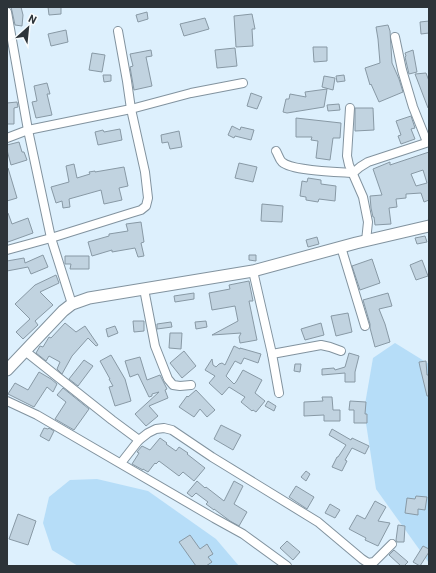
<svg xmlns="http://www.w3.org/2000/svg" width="436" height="573" font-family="Barlow,sans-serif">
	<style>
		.green { fill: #b6ddf8 }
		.building { fill: #c1d3e0; stroke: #8899a5; fill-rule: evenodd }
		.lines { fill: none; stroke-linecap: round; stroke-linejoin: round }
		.street-casing { stroke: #82939f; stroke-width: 10 }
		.secondary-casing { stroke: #82939f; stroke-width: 13 }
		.street { stroke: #fff; stroke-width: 8 }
		.secondary { stroke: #fff; stroke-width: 11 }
	</style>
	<rect width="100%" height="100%" fill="#ddf0fd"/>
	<g class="green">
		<path d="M395,343L429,364V563L376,489L364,410L373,358Z"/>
		<path d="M97,479L148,491L216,539L239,566H78L52,550L43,523L49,497L70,480Z"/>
	</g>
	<g class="building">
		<path d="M11,7H21L23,15L22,26L15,25L12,11Z"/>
		<path d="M48,7H61V14L49,15Z"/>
		<path d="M147,12L148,19L138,22L136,15Z"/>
		<path d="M252,14L255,29H252L253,46L236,47L234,16Z"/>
		<path d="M205,18L209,29L184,36L180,24Z"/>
		<path d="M429,21V33L421,34L420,22Z"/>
		<path d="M388,25L390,31L392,63L399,79L403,92L379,102L371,84L370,85L365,68L380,63L378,39L376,27Z"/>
		<path d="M66,30L68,42L51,46L48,34Z"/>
		<path d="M313,47H327V61L314,62Z"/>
		<path d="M235,48L237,66L217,68L215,50Z"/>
		<path d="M151,50L152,56L146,57L152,86L134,90L130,67L133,66L130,54Z"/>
		<path d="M413,50L417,72L409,74L405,57L406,56L405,53Z"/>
		<path d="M92,53L105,55L102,72L89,70Z"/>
		<path d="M426,73L429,81V107L428,108L415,74Z"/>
		<path d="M103,75H111V81L104,82Z"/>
		<path d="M344,75L345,81L337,82L336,76Z"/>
		<path d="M324,76L335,78L333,90L322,87Z"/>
		<path d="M47,83L50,94H47L52,115L36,118L32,102L37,101L34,86Z"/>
		<path d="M327,89L324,107L287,113L283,112L286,99H289L290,94L306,97L305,92Z"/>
		<path d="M251,93L262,97L257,109L247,106Z"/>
		<path d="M17,102L18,107L14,108V124H7V103Z"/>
		<path d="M339,104L340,110L328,111L327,105Z"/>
		<path d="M355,108H373L374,130L355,131Z"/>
		<path d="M411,116L415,128L411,129L415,139L401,144L398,136L401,135L396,121Z"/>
		<path d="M296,118L341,123L340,138H333L330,160L316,158L318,141L311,140L312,137H296Z"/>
		<path d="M232,126L240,130L241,127L254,130L251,140L235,136L234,138L228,135Z"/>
		<path d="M120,129L122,140L98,145L95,132L103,130L104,132Z"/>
		<path d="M179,131L182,147L170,149L168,142L162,143L161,135Z"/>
		<path d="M19,142L22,152H24L27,160L11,165L7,150V145Z"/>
		<path d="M429,152V200L424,202L421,193L406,194V198L396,199L397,207L389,208L391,224L375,225L374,217H373L371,208L370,196L382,195L373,169L390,162V165ZM423,170L427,183L416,186L411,174Z"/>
		<path d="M239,163L257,167L253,182L235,178Z"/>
		<path d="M74,164L77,178L90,174L89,172L95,171V172L124,167L128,186L119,188L122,200L104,204L101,190L69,199L70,207L63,208L62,201L56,203L51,187L69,182L66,166Z"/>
		<path d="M8,168L17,198L7,201V169Z"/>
		<path d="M308,178L321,180V184L336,186L335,201L319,199L318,202L306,200V197L300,196L302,181L307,182Z"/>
		<path d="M262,204L283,206L282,222L261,221Z"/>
		<path d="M7,213H8L12,224L28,218L33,233L8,242L7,239Z"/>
		<path d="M141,222L144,242L141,243L144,256L138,257L135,248L112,252V250L92,256L88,242L109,236V234L128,231L126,224Z"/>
		<path d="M425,236L427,242L417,244L415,238Z"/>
		<path d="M317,237L319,244L308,247L306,240Z"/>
		<path d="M43,255L48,267L31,274L28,267L7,271V261L24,258L25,263Z"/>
		<path d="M249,255H256V261L249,260Z"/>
		<path d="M65,256H89V269H70L71,264H65Z"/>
		<path d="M372,259L380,283L360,290L352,266Z"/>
		<path d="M422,260L428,276L416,280L410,265Z"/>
		<path d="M56,275L59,283L40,292L53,305L35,321L38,325L23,339L16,332L30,319L15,304L35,285Z"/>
		<path d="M249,281L253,301H249L257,340L240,343L239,337L241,333L212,335L238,321L235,306L212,310L209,293L230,289L229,285Z"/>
		<path d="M194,293V299L175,302L174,296Z"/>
		<path d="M388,293L392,306L379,309L385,324L390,342L375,347L370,328V324L363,300Z"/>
		<path d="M348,313L352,332L336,336L331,316Z"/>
		<path d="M133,321H144V331L134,332Z"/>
		<path d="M206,321L207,327L196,329L195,322Z"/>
		<path d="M171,322L172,327L157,329V324Z"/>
		<path d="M65,323L76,332L85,326L98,345L96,346L88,338L72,356L62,374L57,369L60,362L49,356L46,361L36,353L40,346L43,347L49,337L51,338Z"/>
		<path d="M321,323L324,335L305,340L301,329Z"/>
		<path d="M115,326L118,333L108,337L106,329Z"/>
		<path d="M170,333H182L181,349L169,348Z"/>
		<path d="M234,346L240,349V348L261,354L258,363L244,358L241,364L235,361L226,376L234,384L236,382L243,370L262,380L255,393L265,401L256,412L253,410L252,411L241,402L245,397L229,387L222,395L209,383L215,376L205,370L212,359L213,365L216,367L219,364L222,363L225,365Z"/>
		<path d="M184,351L196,366L182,378L170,363Z"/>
		<path d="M349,353L359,356L355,372V382H345V373L322,375V369L334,368L335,370L345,367Z"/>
		<path d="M111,355L125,379L131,401L115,406L109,387L113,386L109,379H110L100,361Z"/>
		<path d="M140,357L147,380L160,375L167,389L165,390L168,398L149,406L158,416L146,426L135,414L159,392L152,394V396L149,397L138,374L130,377L125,361Z"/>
		<path d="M84,360L93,366L78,386L69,379Z"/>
		<path d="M426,361L427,375H429V396H427L420,367L419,362Z"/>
		<path d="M295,364H301L300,372L294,371Z"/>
		<path d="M39,372L51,379L57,384L53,392L47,387L34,407L8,394L15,383L28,390Z"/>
		<path d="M63,388L89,409L74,430L55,419L66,402L57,395Z"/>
		<path d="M196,390L215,410L207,417L200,409L194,417L179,407L187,396L188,397Z"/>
		<path d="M322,397H332L333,410H340V421H324V415L304,416V402L323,401Z"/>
		<path d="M268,401L276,406L274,411L265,406Z"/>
		<path d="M350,401L366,402L365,414H367V423H354V410H349Z"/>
		<path d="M221,425L241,435L233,450L214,439Z"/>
		<path d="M44,428L48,429L49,428L54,431L49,441L40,436Z"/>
		<path d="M332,429L351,440L352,438L369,446L365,454L352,448L345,460L347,461L342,471L332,467L337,457H338L346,445L329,435Z"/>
		<path d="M160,438L167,443L166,444L176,451L179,447L188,453L187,454L205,468L194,481L183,472L179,476L159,461L156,464L155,463L148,472L143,469V470L132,464L139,453L137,452L142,446L150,450Z"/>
		<path d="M306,471L310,474L306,481L301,477Z"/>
		<path d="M197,481L205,488L206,487L224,501L234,481L243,486L234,504L247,512L239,526L230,521L214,509V510L206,504L208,502L196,493L192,497L187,493Z"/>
		<path d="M296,486L314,497L307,509L289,497Z"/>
		<path d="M416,496L427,497L425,510L418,509V515L405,513L407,498L415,499Z"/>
		<path d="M375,501L386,507L378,521L390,523L378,546L365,540L366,538L349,529L357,515L365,519Z"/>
		<path d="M330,504L340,510L335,518L325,513Z"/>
		<path d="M18,514L36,521L28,545L9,539Z"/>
		<path d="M398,525L405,526L404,542H397L396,540Z"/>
		<path d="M190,535L200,549L207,544L213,554L208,557L212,562L206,566H196L179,542Z"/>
		<path d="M287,541L300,552L293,560L280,548Z"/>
		<path d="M423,546L429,549V552L420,566L413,562Z"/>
		<path d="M394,550L408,562L404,566H401L389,555Z"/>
	</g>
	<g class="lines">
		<g class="street-casing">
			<g id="street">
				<path d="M7,12L28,130L51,238L72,304"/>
				<path d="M395,37L402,70L413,107L427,142"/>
				<path d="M350,108L347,156L349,165L363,197L368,222L366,241"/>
				<path d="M7,138L28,130L131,109L191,93L243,83"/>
				<path d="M276,151C278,154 279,159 282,162C292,171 338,172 353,173L360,167L368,162L429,142"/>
				<path d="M341,247L365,326"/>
				<path d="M7,250L51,238L131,213L141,210L146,206L148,198L145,172L131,109L127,81L118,31"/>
				<path d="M253,271L272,354L279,393"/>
				<path d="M144,289L155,346L168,379L173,385L180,386L191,385"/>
				<path d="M25,351L112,420L139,440"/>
				<path d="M272,354L321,345L330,347L341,351"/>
				<path d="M7,401L37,415L214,518L243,534L287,566"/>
				<path d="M121,463L139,440L148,433L156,429L164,428L172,430L212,457L318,522L362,559L368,563L374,562L392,544"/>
			</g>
		</g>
		<g class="secondary-casing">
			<path id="secondary" d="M7,370L63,311L72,304L89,298L253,271L356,243L429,226"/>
		</g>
		<use href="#street" class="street"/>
		<use href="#secondary" class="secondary"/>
	</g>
	<rect width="436" height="573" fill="none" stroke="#2d3439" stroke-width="16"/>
	<g transform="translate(28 28) rotate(27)" stroke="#f7fbfd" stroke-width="3" paint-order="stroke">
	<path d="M0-3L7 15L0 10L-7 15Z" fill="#2d3439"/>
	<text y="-6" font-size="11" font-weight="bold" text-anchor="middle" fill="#2d3439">N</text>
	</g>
</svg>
